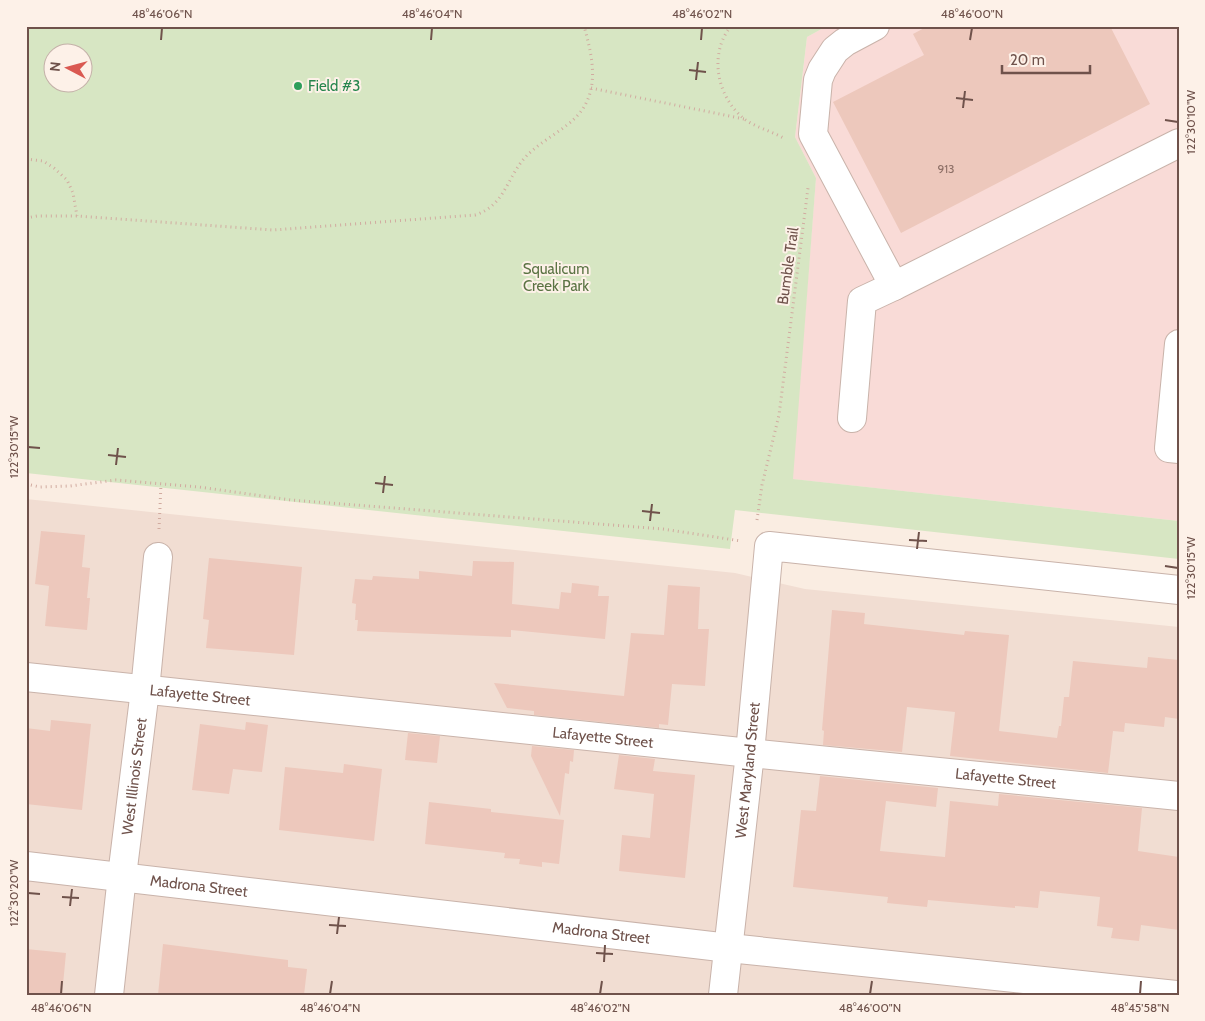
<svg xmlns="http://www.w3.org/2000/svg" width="1205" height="1021" font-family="Cabin,sans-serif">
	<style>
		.residential { fill: #f1ddd2 }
		.commercial { fill: #f9dbd7 }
		.green { fill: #d7e6c3; fill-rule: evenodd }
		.building { fill: #edc8bc }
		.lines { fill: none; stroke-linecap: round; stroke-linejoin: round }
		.minor-casing { stroke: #c9b3aa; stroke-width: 30 }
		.path { stroke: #d1aba0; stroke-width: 3; stroke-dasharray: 1 4; stroke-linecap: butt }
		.minor { stroke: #fff; stroke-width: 28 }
		.ticks { fill: none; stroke: #6f524b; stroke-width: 2 }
		.leisure-dot { fill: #2e9e5b; stroke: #fdf1e8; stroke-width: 2 }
		.labels { text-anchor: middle; stroke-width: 4; stroke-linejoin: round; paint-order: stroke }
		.number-label { font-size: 12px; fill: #8e7067 }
		.leisure-label { font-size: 15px; fill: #27864d; stroke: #fdf1e8; text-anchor: start }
		.street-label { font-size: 15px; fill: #6f524b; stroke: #fdf1e8 }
		.park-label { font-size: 15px; fill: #5b7444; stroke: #fdf1e8 }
		.neatline { fill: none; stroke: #6f524b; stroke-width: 2 }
		.ticks-label { font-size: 12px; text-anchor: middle; fill: #6f524b }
	</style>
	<rect width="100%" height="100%" fill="#faede2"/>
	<path class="residential" d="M26,499L735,573L805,589L1179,627V995H26Z"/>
	<path class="commercial" d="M827,26H1179V521L792,479L816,178L795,137L807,37Z"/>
	<path class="green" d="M26,26H827L807,37L795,137L816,178L793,479L1179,521V559L735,510L730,549L26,473ZM52,52H82V82H52Z"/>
	<g class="building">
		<path d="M928,26H1110L1150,104L901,233L833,102L924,55L913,34Z"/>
		<path d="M41,531L85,535L82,567L90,568L87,598H90L87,630L45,626L49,586L35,584Z"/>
		<path d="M209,558L302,567L294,655L206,648L209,620L203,619Z"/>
		<path d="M473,561L514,562L512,604L559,609L561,592L571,593L572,583L599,586L598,596H609L605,639L511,630V637L357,631L358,620H355L356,604L352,603L355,579L372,580L373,576L419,579V571L472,576Z"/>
		<path d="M668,585L700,587L698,629H709L705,686L672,684L668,725L659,724V728L534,715V711L507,708L494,683L624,696L631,633L664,635Z"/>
		<path d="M832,610L865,613L864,624L964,635L965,631L1009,635L999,731L1057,738L1059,726H1061L1064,697H1069L1073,661L1147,668L1148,657L1179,660V719L1165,717L1164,727L1125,723L1124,732L1113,731L1108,773L950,756L955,712L907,707L902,752L823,745L824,731L822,730Z"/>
		<path d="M51,720L91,724L82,810L26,804V728L50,731Z"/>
		<path d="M246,722L268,725L262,772L233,769L229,794L192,790L200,724L245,730Z"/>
		<path d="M408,733L440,736L437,763L405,760Z"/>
		<path d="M532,746L574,750L573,762L570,761L569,774L565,773L560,816L531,756Z"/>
		<path d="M619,755L655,759L653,771L695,775L685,878L619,871L622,835L650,838L654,794L614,789Z"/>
		<path d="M344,764L382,769L374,841L279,830L285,767L343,773Z"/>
		<path d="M820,776L938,788L936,807L886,801L880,851L945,857L950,801L998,806L999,794L1142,808L1138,851L1179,857V930L1141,925L1139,941L1111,938L1113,928L1097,926L1100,897L1040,891L1038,908L1015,906V908L928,900L927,907L887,903L888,897L793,887L801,810L816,811Z"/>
		<path d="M429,802L491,809V812L564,820L559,864L542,862V867L519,864L520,859L504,858L505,853L425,844Z"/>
		<path d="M163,944L288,960V967L307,969L304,995H158Z"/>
		<path d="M26,949L66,953L62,995H26Z"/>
	</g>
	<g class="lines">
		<g class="minor-casing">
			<g id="minor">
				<path d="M875,26L845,42L835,50L822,70L818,80L813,134L894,286L1179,143"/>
				<path d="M1179,344L1169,448L1179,449"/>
				<path d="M852,418L862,301L894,286"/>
				<path id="s1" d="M26,677L750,753L1179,796"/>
				<path id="s2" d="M26,866L729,948L1176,995"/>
				<path id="s3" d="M109,995L122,876L145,690L158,557"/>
				<path id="s4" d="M723,995L750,753L769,546L1179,590"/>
			</g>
		</g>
		<g class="path">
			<path d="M731,26C709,53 716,95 743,118C754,127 772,131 785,139"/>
			<path d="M591,88L744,119"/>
			<path d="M26,159L43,161L54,168L67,180L73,193L77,216"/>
			<path d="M26,218L37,216H77L273,230L475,215C503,206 506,182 522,161C534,146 552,137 567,125C602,99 594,62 584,26"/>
			<path d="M26,484L40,487L70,486L116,480L199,487L291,500L663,529L741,541"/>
			<path d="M757,520L762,485L779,415L808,188"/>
			<path d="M159,529L161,484"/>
		</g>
		<use href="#minor" class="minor"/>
	</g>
	<path class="ticks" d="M161,40L162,28M431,40L432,28M701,40L702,28M970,40L972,28M689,70L706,72M696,80L698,62M956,98L973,100M963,108L965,91M1165,120L1178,122M28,447L40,448M108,455L126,457M116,465L118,448M375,483L393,485M383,493L385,476M642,511L660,513M650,521L652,504M909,540L927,541M917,549L919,532M1165,566L1178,568M28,893L40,894M62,897L79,898M70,906L72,889M329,925L346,926M337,934L339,917M596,953L613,954M604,962L605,945M61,994L62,981M330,994L332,981M600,994L602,981M870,994L872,981M1140,994L1141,981"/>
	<circle class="leisure-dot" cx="298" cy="86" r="5"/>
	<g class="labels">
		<g class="number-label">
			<text x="946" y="173">913</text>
		</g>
		<g class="leisure-label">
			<text x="308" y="91">Field #3</text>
		</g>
		<g class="street-label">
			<text transform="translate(788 266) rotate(-82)" y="5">Bumble Trail</text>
			<text dy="5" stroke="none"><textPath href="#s1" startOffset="175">Lafayette Street</textPath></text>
			<text dy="5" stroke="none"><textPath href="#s1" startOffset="580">Lafayette Street</textPath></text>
			<text dy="5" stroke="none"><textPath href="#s4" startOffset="226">West Maryland Street</textPath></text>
			<text dy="5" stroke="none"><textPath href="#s3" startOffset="220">West Illinois Street</textPath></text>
			<text dy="5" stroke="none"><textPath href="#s1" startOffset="985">Lafayette Street</textPath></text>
			<text dy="5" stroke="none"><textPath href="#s2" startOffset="174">Madrona Street</textPath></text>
			<text dy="5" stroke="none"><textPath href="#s2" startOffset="579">Madrona Street</textPath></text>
		</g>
		<g class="park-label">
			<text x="556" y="274">Squalicum<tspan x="556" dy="17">Creek Park</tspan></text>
		</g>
	</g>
	<rect width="1205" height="1021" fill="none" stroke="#fdf1e8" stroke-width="55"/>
	<g transform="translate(68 68) rotate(276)"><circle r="24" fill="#fdf1e8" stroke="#c4b1a9"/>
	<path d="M0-4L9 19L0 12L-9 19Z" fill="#da5951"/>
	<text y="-8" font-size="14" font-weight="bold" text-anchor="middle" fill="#6f524b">N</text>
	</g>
	<path d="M1002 65v8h88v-8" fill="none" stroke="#6f524b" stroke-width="2.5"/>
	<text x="1010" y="65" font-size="15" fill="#6f524b" stroke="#fdf1e8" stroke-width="4" paint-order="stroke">20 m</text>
	<rect x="28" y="28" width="1150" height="966" class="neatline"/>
	<g class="ticks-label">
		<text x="162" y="18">48°46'06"N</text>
		<text x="432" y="18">48°46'04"N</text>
		<text x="702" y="18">48°46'02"N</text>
		<text x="972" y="18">48°46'00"N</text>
		<text transform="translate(1191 122) rotate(-90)" y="4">122°30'10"W</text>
		<text transform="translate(14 447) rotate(-90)" y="4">122°30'15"W</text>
		<text transform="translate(1191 568) rotate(-90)" y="4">122°30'15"W</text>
		<text transform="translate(14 893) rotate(-90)" y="4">122°30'20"W</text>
		<text x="61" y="1012">48°46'06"N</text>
		<text x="330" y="1012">48°46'04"N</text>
		<text x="600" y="1012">48°46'02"N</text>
		<text x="870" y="1012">48°46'00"N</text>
		<text x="1140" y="1012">48°45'58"N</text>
	</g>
</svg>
